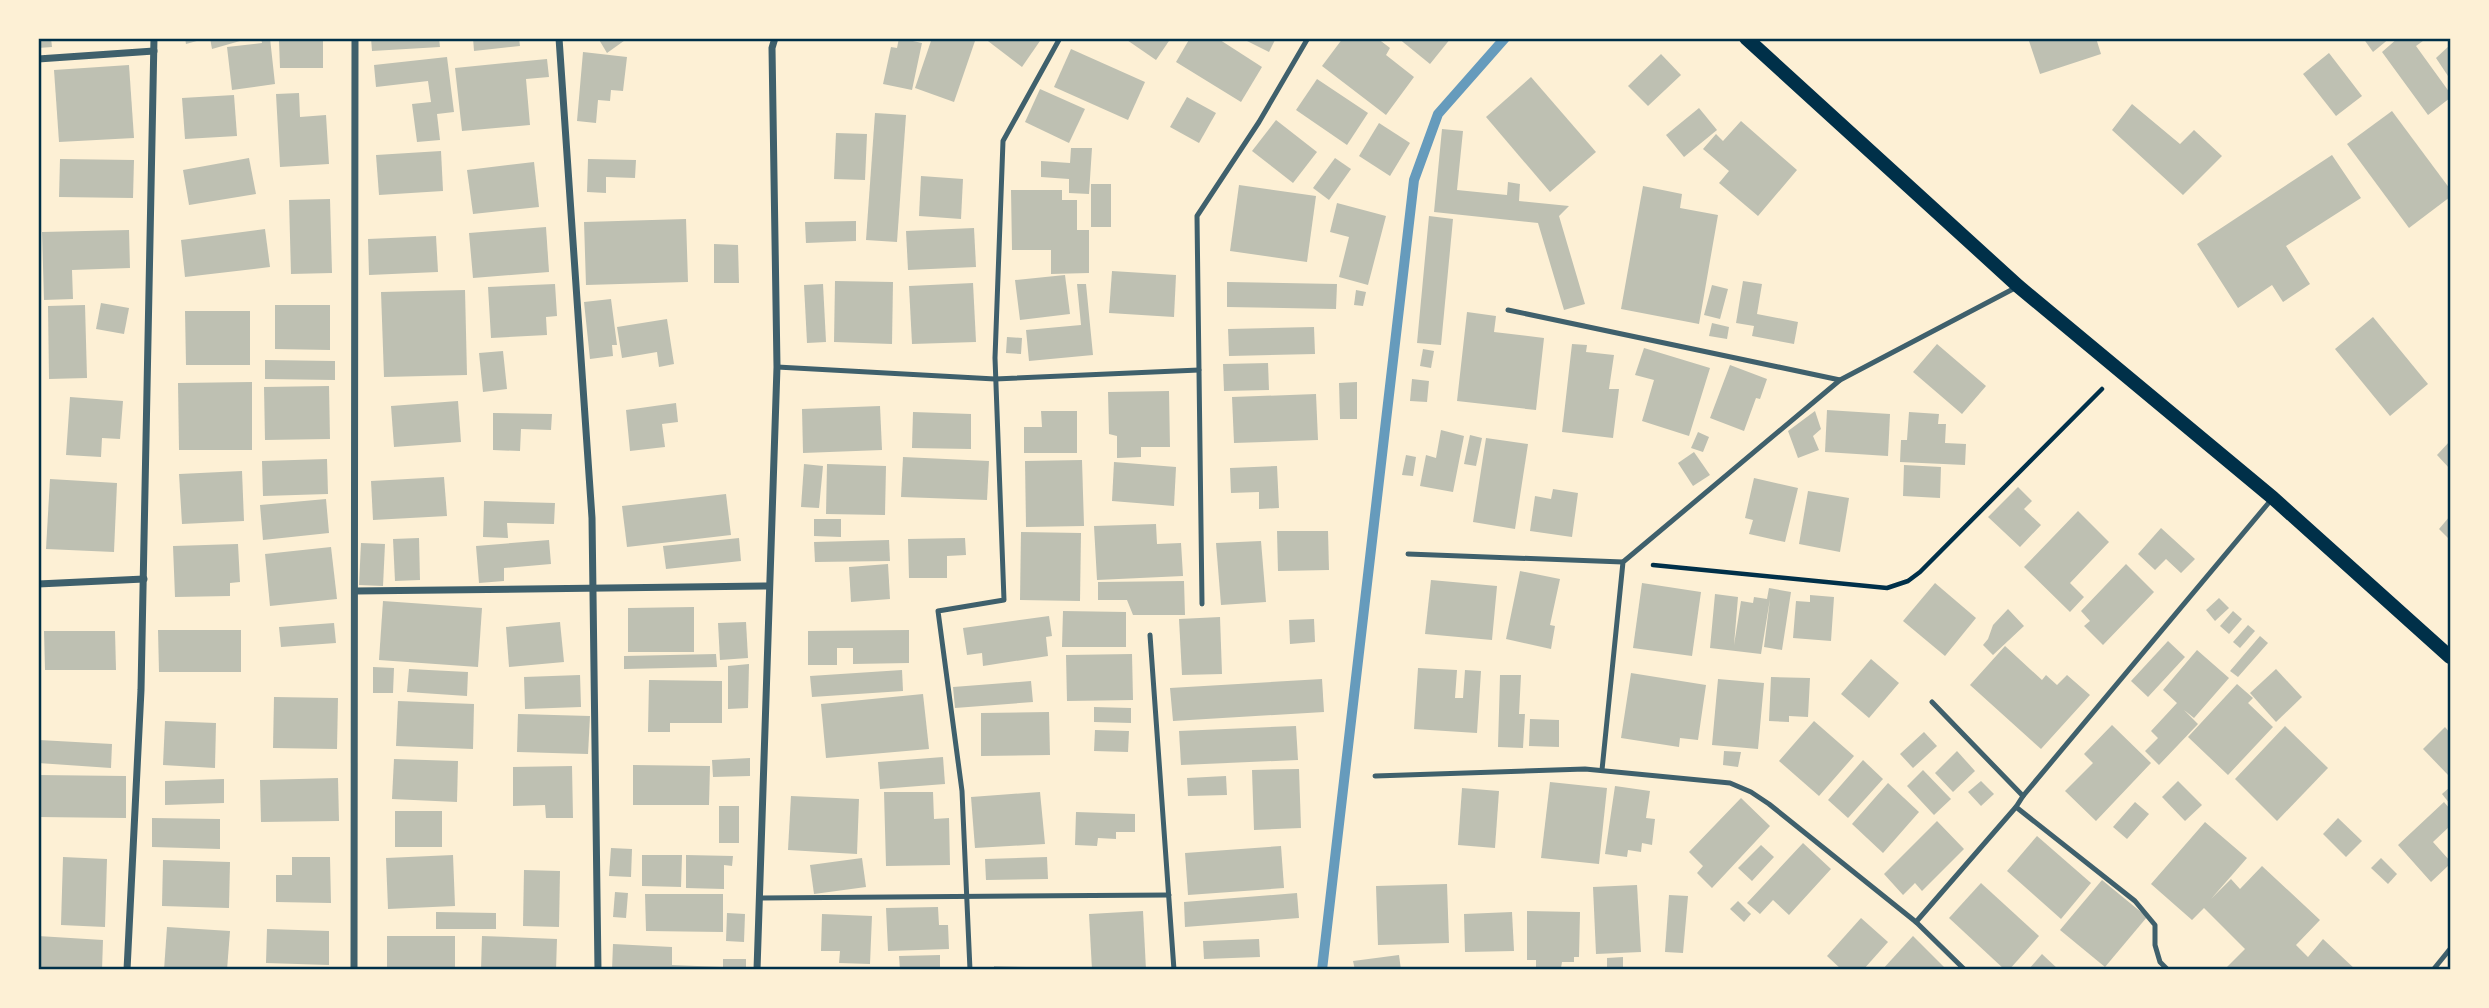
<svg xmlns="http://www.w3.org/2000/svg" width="2489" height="1008" font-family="'Space Grotesk',sans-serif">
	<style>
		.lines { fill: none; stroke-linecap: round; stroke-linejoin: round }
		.stream { stroke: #669bbc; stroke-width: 10 }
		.building { fill: #bec0b2 }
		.path { stroke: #003049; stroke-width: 4.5 }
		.service { stroke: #3f606c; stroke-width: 5 }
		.minor { stroke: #3f606c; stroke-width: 7 }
		.secondary { stroke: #003049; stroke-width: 14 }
		.neatline { fill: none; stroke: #003049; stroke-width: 2.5 }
	</style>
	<rect width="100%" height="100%" fill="#fdf0d5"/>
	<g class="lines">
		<path class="stream" d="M1322,970L1414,180L1438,114L1505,38"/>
	</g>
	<g class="building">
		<path d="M38,38H51L52,47L38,48Z"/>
		<path d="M185,38H204V39L186,44Z"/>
		<path d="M210,38H247V39L212,49Z"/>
		<path d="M261,38H270L275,84L232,90L227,47L262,43Z"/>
		<path d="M371,38H439L440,47L372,51Z"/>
		<path d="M473,38H519L520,46L474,51Z"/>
		<path d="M598,38H628L607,53Z"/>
		<path d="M899,38L922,43L912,90L883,84L891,47L897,48Z"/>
		<path d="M932,38H976L954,102L915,88Z"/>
		<path d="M984,38H1042L1022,67Z"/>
		<path d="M1124,38H1171L1156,60Z"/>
		<path d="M1190,38H1217L1262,67L1241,102L1176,62Z"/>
		<path d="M1241,38H1276L1269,52Z"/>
		<path d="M1343,38H1377L1390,48L1386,55L1414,77L1386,115L1322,66Z"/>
		<path d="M1398,38H1451L1430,64Z"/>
		<path d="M2028,38H2096L2101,54L2040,74Z"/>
		<path d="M2363,38H2390L2373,52Z"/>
		<path d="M2398,38H2427L2416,46L2450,93V98L2428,115L2382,52Z"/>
		<path d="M323,40V68H280L279,41Z"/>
		<path d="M2450,45V79L2436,58Z"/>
		<path d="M1071,49L1145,82L1128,120L1054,87Z"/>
		<path d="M583,52L627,57L623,91L611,90L610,101L598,100L596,123L577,121Z"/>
		<path d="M2329,53L2362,96L2336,116L2303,74Z"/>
		<path d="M1661,54L1681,75L1648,106L1628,86Z"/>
		<path d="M447,57L454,112L437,114L440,140L417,142L412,104L431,102L428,81L376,87L374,65Z"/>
		<path d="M547,59L549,77L526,79L530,125L462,131L455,68Z"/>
		<path d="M129,65L134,138L59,142L54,70Z"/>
		<path d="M41,69V92H38V70Z"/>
		<path d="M1531,77L1596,152L1550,192L1486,117Z"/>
		<path d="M1317,79L1368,113L1347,145L1296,110Z"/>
		<path d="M1040,89L1085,109L1069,143L1025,122Z"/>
		<path d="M299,93L300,117L326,115L329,164L280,167L276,94Z"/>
		<path d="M234,95L237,136L185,139L182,98Z"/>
		<path d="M1187,97L1216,113L1199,143L1170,127Z"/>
		<path d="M2132,104L2180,144L2194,130L2222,156L2183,195L2112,130Z"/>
		<path d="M1699,108L1717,130L1684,157L1666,135Z"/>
		<path d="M2392,111L2450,189V197L2409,228L2347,144Z"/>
		<path d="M875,113L906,115L897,242L866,240Z"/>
		<path d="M1276,120L1317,152L1293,183L1252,151Z"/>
		<path d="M1741,121L1797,170L1758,216L1719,183L1729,171L1703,149L1716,134L1723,141Z"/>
		<path d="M1379,123L1410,143L1390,176L1359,156Z"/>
		<path d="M1442,129L1463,131L1457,190L1507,195L1508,182L1520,184L1519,201L1569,206L1559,216L1585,304L1564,310L1538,223L1434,212Z"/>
		<path d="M836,133L867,134L865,180L834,179Z"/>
		<path d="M1071,148H1092L1089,194L1069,193V179L1041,177V161L1070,163Z"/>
		<path d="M441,151L443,191L379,195L376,155Z"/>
		<path d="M2332,155L2361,198L2286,246L2310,284L2283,302L2272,285L2238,308L2197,244Z"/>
		<path d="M249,158L256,194L189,205L183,170Z"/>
		<path d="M1335,158L1351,169L1329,200L1313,188Z"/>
		<path d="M60,159L134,160L133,198L59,197Z"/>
		<path d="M588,159L636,160L635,178L606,177V193L587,192Z"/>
		<path d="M534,162L539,207L473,214L467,170Z"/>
		<path d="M921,176L963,179L961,219L919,216Z"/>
		<rect x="1091" y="184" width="20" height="43"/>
		<path d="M1239,185L1316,196L1307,262L1230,251Z"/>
		<path d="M1643,186L1682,194L1680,208L1718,215L1699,324L1621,309Z"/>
		<path d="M1011,190H1062V200H1077V230H1089V273L1051,274V250H1012Z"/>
		<path d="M330,199L332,273L291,274L289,200Z"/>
		<path d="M1337,203L1386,216L1368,285L1339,277L1349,237L1330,232Z"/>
		<path d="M1429,216L1453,219L1441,345L1417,343Z"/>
		<path d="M686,219L688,282L586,285L584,222Z"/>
		<path d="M856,221V241L806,243L805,222Z"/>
		<path d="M546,227L549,272L473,278L469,233Z"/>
		<path d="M974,228L976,267L908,270L906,231Z"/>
		<path d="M265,229L270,267L185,277L181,240Z"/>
		<path d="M129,230L130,268L72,270L73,299L44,300L42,232Z"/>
		<path d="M436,236L438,272L369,275L368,239Z"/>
		<path d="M714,244L738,245L739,283H714Z"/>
		<path d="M1112,271L1176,275L1174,317L1109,313Z"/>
		<path d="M1065,275L1070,314L1020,320L1015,280Z"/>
		<path d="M835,281L893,282L892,344L834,342Z"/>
		<path d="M1743,281L1762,284L1757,314L1798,322L1794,344L1752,336L1754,326L1736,323Z"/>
		<path d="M1227,282L1337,284L1336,309L1227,307Z"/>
		<path d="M973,283L976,342L912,344L909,286Z"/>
		<path d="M555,284L557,316L546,317L547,335L491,338L488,287Z"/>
		<path d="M823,284L826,342L807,343L804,285Z"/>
		<path d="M1077,284H1086L1093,355L1029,361L1026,330L1081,325Z"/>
		<path d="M1712,285L1728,289L1720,319L1704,315Z"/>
		<path d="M465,290L467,375L384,377L381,292Z"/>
		<path d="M1356,290L1366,292L1363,306L1354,305Z"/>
		<path d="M611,299L617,345H612L613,356L590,359L584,302Z"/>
		<path d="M101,303L129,308L124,334L96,329Z"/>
		<path d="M85,305L87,378L49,379L48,306Z"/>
		<path d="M275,305H330V350L275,349Z"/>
		<path d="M185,311H250V365H186Z"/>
		<path d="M1467,312L1496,316L1494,332L1544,338L1536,410L1457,401Z"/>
		<path d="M2373,317L2428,384L2390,416L2335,349Z"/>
		<path d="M667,319L674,364L659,367L657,352L622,358L617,327Z"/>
		<path d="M1712,323L1729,327L1727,339L1709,336Z"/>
		<path d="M1314,327L1315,354L1229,356L1228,329Z"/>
		<path d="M1007,337L1022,338L1021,354L1006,353Z"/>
		<path d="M1572,344L1587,345L1586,352L1614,355L1609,389H1619L1613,438L1562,432Z"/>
		<path d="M1937,344L1986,386L1962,414L1913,372Z"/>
		<path d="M1644,348L1710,368L1689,436L1642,421L1654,380L1635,375Z"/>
		<path d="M1423,349L1434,351L1431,368L1420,366Z"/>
		<path d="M503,351L507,389L483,392L479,353Z"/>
		<path d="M265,360L335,361V380L265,379Z"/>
		<path d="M1268,363L1269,390L1224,391L1223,364Z"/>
		<path d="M1730,365L1767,379L1760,399L1756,398L1744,431L1710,418Z"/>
		<path d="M1412,379L1429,381L1427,402L1410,401Z"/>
		<path d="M252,382V450H179L178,383Z"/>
		<path d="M1357,382V419H1340L1339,383Z"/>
		<path d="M329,386L330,439L265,440L264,387Z"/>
		<path d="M1169,391L1170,447H1141V457L1117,458V436L1109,434L1108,392Z"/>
		<path d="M1316,394L1318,440L1234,443L1232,397Z"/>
		<path d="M70,397L123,401L120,439L102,438L101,457L66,455Z"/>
		<path d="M458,401L461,442L394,447L391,406Z"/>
		<path d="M676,403L678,422L662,424L665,447L630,451L626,410Z"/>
		<path d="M880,406L882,450L803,453L802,409Z"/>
		<path d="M1827,410L1890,414L1888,456L1825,452Z"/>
		<path d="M1041,411H1077V453H1024V427H1042Z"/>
		<path d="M1815,411L1821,429L1813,436L1819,450L1798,458L1788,431Z"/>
		<path d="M913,412L971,414V449L912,448Z"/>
		<path d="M1909,412L1939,414L1938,424H1946L1945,443L1966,444L1965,465L1900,462L1901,440H1907Z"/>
		<path d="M493,413L552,414L551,430L521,429L520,451L493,450Z"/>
		<path d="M1441,430L1464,436L1453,492L1420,486L1426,455L1436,458Z"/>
		<path d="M1698,432L1709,437L1703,452L1691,448Z"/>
		<path d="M1470,435L1482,438L1476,466L1464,464Z"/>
		<path d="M1486,438L1528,444L1515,529L1473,522Z"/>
		<path d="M2450,441V469L2437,455Z"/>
		<path d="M1694,452L1710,475L1693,486L1678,463Z"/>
		<path d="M1406,455L1416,457L1413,476L1402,475Z"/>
		<path d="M903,457L989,461L987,500L901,497Z"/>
		<path d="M327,459L328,494L263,496L262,461Z"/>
		<path d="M1082,460L1084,526L1026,527L1025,461Z"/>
		<path d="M1114,462L1176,467L1174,506L1112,501Z"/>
		<path d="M804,464L823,466L819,508L801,507Z"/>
		<path d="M827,464L886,466L885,515L826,514Z"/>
		<path d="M1904,465L1941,467L1940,498L1903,496Z"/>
		<path d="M1277,466L1279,508L1259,509V492L1231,493L1230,468Z"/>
		<path d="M242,471L244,521L182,524L179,474Z"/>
		<path d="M444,477L447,516L373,520L371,481Z"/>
		<path d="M1754,478L1798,488L1785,542L1749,534L1753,520L1745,518Z"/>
		<path d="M50,479L117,483L114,552L46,549Z"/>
		<path d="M2018,487L2032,501L2024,509L2041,525L2020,547L1988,517Z"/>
		<path d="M1553,489L1578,493L1572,537L1530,531L1535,496L1551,499Z"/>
		<path d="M1808,491L1849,498L1840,552L1799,544Z"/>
		<path d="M726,494L731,535L627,547L622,506Z"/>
		<path d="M326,499L329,533L263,540L260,505Z"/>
		<path d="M484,501L555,503L554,524L507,523L508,538L483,537Z"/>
		<path d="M2078,511L2109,542L2070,583L2084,597L2070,612L2024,567Z"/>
		<path d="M2450,516V540L2439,529Z"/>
		<path d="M814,519H841V537L814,536Z"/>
		<path d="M1156,524L1157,544L1181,543L1183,576L1097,580L1094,526Z"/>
		<path d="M2161,528L2195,559L2181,573L2166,559L2155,570L2138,554Z"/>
		<path d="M1277,531H1328L1329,570L1278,571Z"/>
		<path d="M1021,532L1081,533L1080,601L1020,600Z"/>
		<path d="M419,538L420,580L395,581L393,539Z"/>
		<path d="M739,538L741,561L666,569L663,546Z"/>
		<path d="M965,538L966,555L947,556V578H909L908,539Z"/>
		<path d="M549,540L551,564L504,568V581L479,583L476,546Z"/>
		<path d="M889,540L890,561L815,562L814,542Z"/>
		<path d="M1261,541L1266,602L1221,605L1216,543Z"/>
		<path d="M361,543L385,544L383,586L359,585Z"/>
		<path d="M238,544L240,582L230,583V596L175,597L173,546Z"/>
		<path d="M331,547L337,599L270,606L265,554Z"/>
		<path d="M888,564L890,599L851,602L849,567Z"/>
		<path d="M2126,564L2154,592L2103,645L2084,626L2090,621L2081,611Z"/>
		<path d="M1520,571L1560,579L1550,625L1555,626L1551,649L1506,639Z"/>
		<path d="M1431,580L1497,586L1492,640L1425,634Z"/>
		<path d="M1184,581L1185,615H1133L1127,600H1098V582Z"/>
		<path d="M1642,583L1701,592L1692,656L1633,648Z"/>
		<path d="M1935,583L1976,618L1945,656L1903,621Z"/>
		<path d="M1769,588L1791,592L1782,650L1764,647L1770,599L1761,654L1710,648L1715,594L1738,597L1734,645L1741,601L1753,603L1754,597L1767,599Z"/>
		<path d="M1810,595L1834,597L1831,641L1793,638L1796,601L1810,602Z"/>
		<path d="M2219,598L2229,608L2215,621L2206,610Z"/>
		<path d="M383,601L482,608L478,667L379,660Z"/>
		<path d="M694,607V652H628V608Z"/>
		<path d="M2008,609L2024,626L1993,655L1983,645L1988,639L1993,625Z"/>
		<path d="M1063,611L1126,612V647H1062Z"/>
		<path d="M2233,611L2242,619L2229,634L2220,626Z"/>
		<path d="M1049,616L1052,636L1046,637L1048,656L983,666L982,653L967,655L963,628Z"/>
		<path d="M1220,617L1222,674L1182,675L1179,619Z"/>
		<path d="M1314,619L1315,642L1290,644L1289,620Z"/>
		<path d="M560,622L564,662L509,667L506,627Z"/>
		<path d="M746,622L748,658L720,660L718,623Z"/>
		<path d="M334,623L336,643L281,647L279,627Z"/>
		<path d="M2248,625L2255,631L2240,648L2233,642Z"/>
		<path d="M158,630H241V672H159Z"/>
		<path d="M909,630V663L853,664V648H837V665H808V631Z"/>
		<path d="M44,631H115L116,670H45Z"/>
		<path d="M2260,636L2268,643L2238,677L2230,671Z"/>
		<path d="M2168,641L2185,657L2148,697L2131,681Z"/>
		<path d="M2005,646L2042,680L2046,675L2057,685L2067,675L2090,695L2041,749L1970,685Z"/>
		<path d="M2197,650L2229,678L2194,718L2184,710L2198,724L2159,765L2145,751L2158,738L2151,731L2177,703L2163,690Z"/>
		<path d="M716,654L717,667L624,669V656Z"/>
		<path d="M1132,654L1133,700L1067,701L1066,655Z"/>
		<path d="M1871,659L1899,683L1869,718L1841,694Z"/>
		<path d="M749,664L748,708L728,709V666Z"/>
		<path d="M373,667L394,668L393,693H373Z"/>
		<path d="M1418,668L1457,670L1455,698H1463L1465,670L1481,671L1477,733L1414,729Z"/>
		<path d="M409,669L468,672L467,696L407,692Z"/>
		<path d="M2276,669L2302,697L2276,722L2250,693Z"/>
		<path d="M902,670L903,691L812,697L810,676Z"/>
		<path d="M1631,673L1706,685L1698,740L1680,738L1679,747L1621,738Z"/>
		<path d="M580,675L581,707L525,709L524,677Z"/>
		<path d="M1500,675H1521L1519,714H1525L1523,748L1498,747Z"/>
		<path d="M1771,677L1810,678L1808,717L1789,716V722L1769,721Z"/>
		<path d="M1322,679L1324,712L1173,721L1170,688Z"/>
		<path d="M1718,679L1764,683L1758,749L1712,745Z"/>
		<path d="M649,680L722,681V723H670V732H648Z"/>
		<path d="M1031,681L1033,702L955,708L953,687Z"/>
		<path d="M2237,684L2253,698L2248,703L2273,727L2228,775L2188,737Z"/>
		<path d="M923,694L929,749L826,758L821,704Z"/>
		<path d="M274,697L338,698L337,749L273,748Z"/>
		<path d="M398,701L474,704L473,749L396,746Z"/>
		<path d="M1094,707L1131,708V723L1094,722Z"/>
		<path d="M1049,712L1050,755L981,756V713Z"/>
		<path d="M518,714L590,716L588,754L517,752Z"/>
		<path d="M1530,719L1559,720V747L1529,746Z"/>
		<path d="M165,721L216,723L215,768L163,765Z"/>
		<path d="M1814,721L1854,756L1819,796L1779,761Z"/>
		<path d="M2112,725L2151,763L2096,821L2065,791L2093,763L2084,754Z"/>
		<path d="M1296,726L1298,760L1181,765L1179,731Z"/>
		<path d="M2285,726L2328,768L2277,821L2235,779Z"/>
		<path d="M2445,727L2450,733L2449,776L2423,749Z"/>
		<path d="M1095,730L1129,731L1128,752L1094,751Z"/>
		<path d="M1924,732L1937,746L1913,768L1900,754Z"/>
		<path d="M39,740L112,744L111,768L38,763Z"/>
		<path d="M1724,751L1741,752L1738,767L1723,765Z"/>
		<path d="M1957,751L1975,771L1953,792L1935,773Z"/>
		<path d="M943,757L945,784L880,789L878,762Z"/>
		<path d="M750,758V776L713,777L712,760Z"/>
		<path d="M394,759L458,761L457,802L392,799Z"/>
		<path d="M1863,760L1883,779L1848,818L1828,800Z"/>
		<path d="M633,765L710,766L709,805H633Z"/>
		<path d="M572,766L573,818H546L545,805L513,806V767Z"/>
		<path d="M1299,769L1301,828L1254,830L1252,770Z"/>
		<path d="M1923,770L1951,799L1934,815L1907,786Z"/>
		<path d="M38,775L126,776V818L38,817Z"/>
		<path d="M1226,776L1227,795L1188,796L1187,778Z"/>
		<path d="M338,778L339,821L261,822L260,780Z"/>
		<path d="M224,779V803L165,805V781Z"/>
		<path d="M1981,781L1994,794L1981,806L1968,792Z"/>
		<path d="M2178,781L2202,805L2185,821L2162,797Z"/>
		<path d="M1550,782L1607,788L1599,864L1541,858Z"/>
		<path d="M1888,783L1919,812L1883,853L1852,824Z"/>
		<path d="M1615,786L1650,791L1646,818L1655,819L1652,845L1642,843L1641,852L1628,850L1627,857L1605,854Z"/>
		<path d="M2450,787V804L2442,794Z"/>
		<path d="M1462,788L1499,791L1495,848L1458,845Z"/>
		<path d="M884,792H933L934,819L949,818L950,865L886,866Z"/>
		<path d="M1040,792L1045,844L975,848L971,797Z"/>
		<path d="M791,796L859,799L857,854L788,850Z"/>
		<path d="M1741,798L1770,826L1712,888L1697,873L1703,866L1689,852Z"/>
		<path d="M2135,802L2149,814L2127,839L2113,827Z"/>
		<path d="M2444,802L2450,809V826L2433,842L2450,861V864L2431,882L2398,845Z"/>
		<rect x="719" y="806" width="20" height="37"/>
		<rect x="395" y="811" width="47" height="36"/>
		<path d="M1076,812L1135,814V832H1116V839L1098,838L1097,846L1075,845Z"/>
		<path d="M152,818L220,819V849L152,847Z"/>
		<path d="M2338,818L2362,841L2346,857L2323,834Z"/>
		<path d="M1937,821L1964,849L1922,891L1915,883L1903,895L1884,874Z"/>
		<path d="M2205,822L2247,858L2211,899L2231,879L2240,889L2262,866L2320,920L2296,945L2308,957L2323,939L2356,970H2224L2245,949L2204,908L2192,920L2151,884Z"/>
		<path d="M2037,836L2091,883L2061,919L2007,871Z"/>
		<path d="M1803,843L1831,869L1789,915L1773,900L1760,914L1747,903Z"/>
		<path d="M1761,845L1774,857L1752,881L1738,868Z"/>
		<path d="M1281,846L1284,888L1188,895L1185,853Z"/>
		<path d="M611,848L632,849L631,877L609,876Z"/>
		<path d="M453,855L455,906L388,909L386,858Z"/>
		<path d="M642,855H682L681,887L642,886Z"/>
		<path d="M686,855L733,856L732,866L724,865V889L686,888Z"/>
		<path d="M63,857L107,859L105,927L61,925Z"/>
		<path d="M292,857H330L331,903L276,902V875H292Z"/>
		<path d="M1047,857L1048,879L986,880L985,859Z"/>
		<path d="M862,858L866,887L814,894L810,865Z"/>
		<path d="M2381,858L2397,874L2388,884L2371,868Z"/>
		<path d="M163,860L230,862L229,908L162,906Z"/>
		<path d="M524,870L560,871L559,927L523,926Z"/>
		<path d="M2102,880L2147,917L2105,967L2060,930Z"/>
		<path d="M1981,883L2039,936L2009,970H2005L1949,918Z"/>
		<path d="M1447,884L1449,943L1378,945L1376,886Z"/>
		<path d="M1637,885L1641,952L1596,954L1593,887Z"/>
		<path d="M615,892L628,893L626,918L613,917Z"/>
		<path d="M1297,893L1299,918L1185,927L1184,902Z"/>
		<path d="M645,894H723V932L646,931Z"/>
		<path d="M1669,895L1688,896L1683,953L1665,952Z"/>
		<path d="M1738,901L1751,914L1744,922L1730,909Z"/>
		<path d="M938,907L939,925H948L949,949L888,951L886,908Z"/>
		<path d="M1143,911L1146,970H1092L1089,914Z"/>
		<path d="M1527,911L1580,912L1579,957H1574V962H1562L1561,968L1536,967V960H1527Z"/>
		<path d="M436,912L496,913V929H436Z"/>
		<path d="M1512,912L1514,951L1465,952L1464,914Z"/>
		<path d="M727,913L745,914L744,942L726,941Z"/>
		<path d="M822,914L872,916L870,964L839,963L840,951H821Z"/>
		<path d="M1861,918L1888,942L1863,970H1842L1827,956Z"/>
		<path d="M167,927L230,931L227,970H164Z"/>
		<path d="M267,929L329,931V965L266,963Z"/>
		<path d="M38,936L103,940L102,970H38Z"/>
		<rect x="387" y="936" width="68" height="34"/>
		<path d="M482,936L557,939L556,970H481Z"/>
		<path d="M1913,936L1947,970H1882Z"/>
		<path d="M1259,939L1260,957L1204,959L1203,941Z"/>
		<path d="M613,944L672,947V965L722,967V970H612Z"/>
		<path d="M2042,954L2059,970H2028Z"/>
		<path d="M940,955V970H900L899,956Z"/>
		<path d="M1399,955L1401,970H1355L1353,961Z"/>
		<path d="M1623,957V970H1607V958Z"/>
		<rect x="723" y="959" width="23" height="11"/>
		<path d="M994,966L1027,967V970H994Z"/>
	</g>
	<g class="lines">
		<path class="path" d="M1653,565L1887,588L1908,581L1920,572L2102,389"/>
		<g class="service">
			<path d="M1508,310L1840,380"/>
			<path d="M777,367L995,379L1199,370"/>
			<path d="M1408,554L1623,562"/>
			<path d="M1202,604L1197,216L1259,122L1308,38"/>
			<path d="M1150,635L1174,970"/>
			<path d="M1932,702L2023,796"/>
			<path d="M1602,770L1623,562L1840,380L2015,288"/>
			<path d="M1375,776L1585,769L1730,783L1751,792L1769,804L1916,922L1965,970"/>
			<path d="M2016,807L2135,901L2155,925V945L2160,962L2168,970"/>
			<path d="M759,898L1169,895"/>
			<path d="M1916,922L2016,807L2023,796L2271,500"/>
			<path d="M970,970L962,791L938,611L1004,600L995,358L1003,141L1060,38"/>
			<path d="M2433,970L2450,949"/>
		</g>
		<g class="minor">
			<path d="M559,38L592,518L598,970"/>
			<path d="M38,59L154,51"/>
			<path d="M38,584L144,579"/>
			<path d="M355,591L769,586"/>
			<path d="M127,970L141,690L154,38"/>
			<path d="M354,970L355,38"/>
			<path d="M757,970L777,367L772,48L775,38"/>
		</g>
		<path class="secondary" d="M1746,38L2018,286L2273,498L2450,657"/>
	</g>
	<rect width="2489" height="1008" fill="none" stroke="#fdf0d5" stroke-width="80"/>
	<rect x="40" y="40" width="2409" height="928" class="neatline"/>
</svg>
